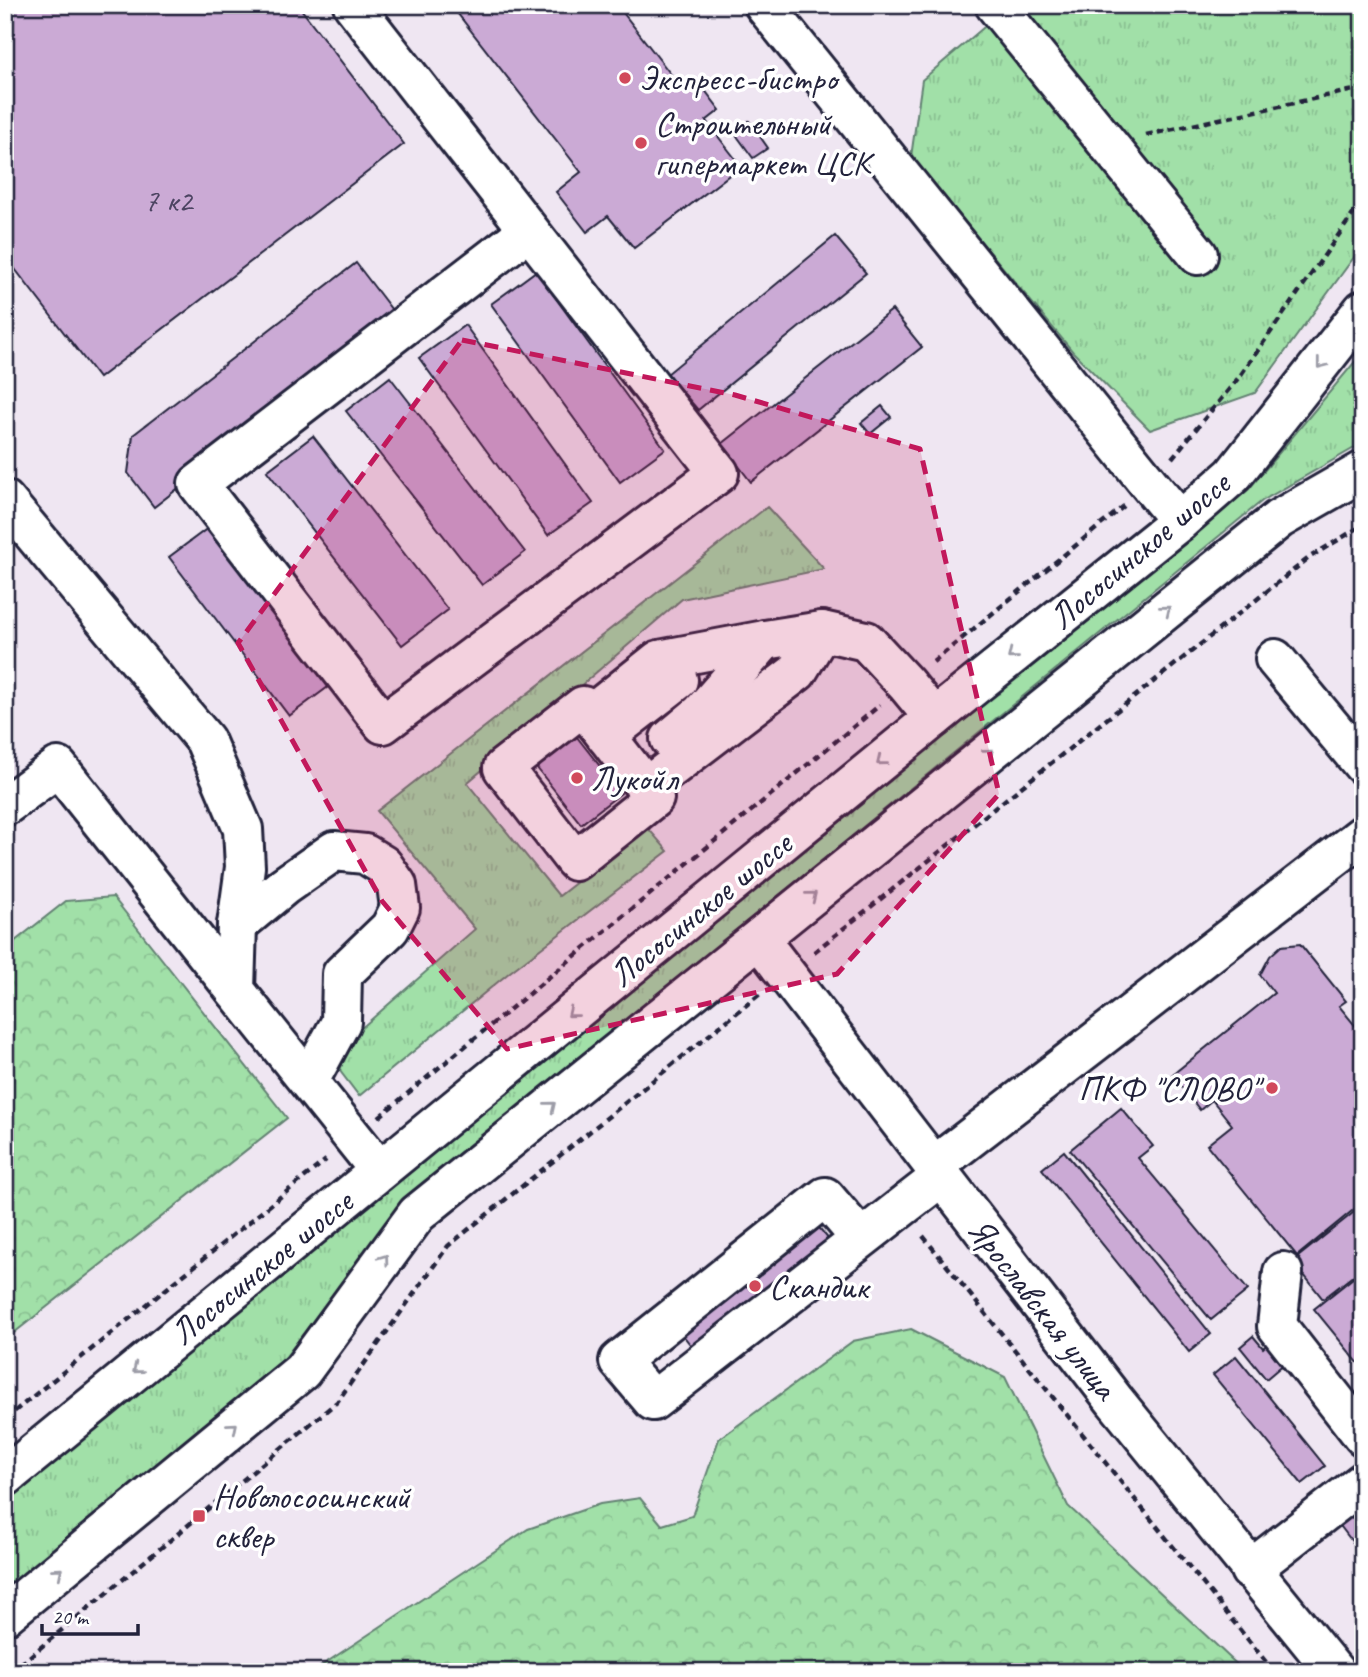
<svg xmlns="http://www.w3.org/2000/svg" width="1368" height="1677" font-family="Caveat,sans-serif">
	<style>
		.grass { fill: url(#grass-tufts); stroke: #628172; stroke-width: 2 }
		.forest { fill: url(#forest-crowns); stroke: #628172; stroke-width: 2 }
		.building { fill: #cbaad5; stroke: #22223b; stroke-width: 2 }
		.lines { fill: none; stroke-linecap: round; stroke-linejoin: round }
		.minor-casing { stroke: #22223b; stroke-width: 44 }
		.path { stroke: #22223b; stroke-width: 4.5; stroke-dasharray: 7 5; stroke-linecap: butt }
		.minor { stroke: #fff; stroke-width: 38 }
		.oneway { stroke: #9c9ca7 }
		.marked { fill: #c2185b; fill-opacity: 0.2; stroke: #c2185b; stroke-width: 5; stroke-dasharray: 14 9; stroke-linejoin: round }
		.poi-dot { fill: #d1495b; stroke: #fff; stroke-width: 2.5 }
		.labels { text-anchor: middle; stroke-width: 7; stroke-linejoin: round; paint-order: stroke }
		.number-label { font-size: 32px; fill: #4c4462 }
		.poi-label { font-size: 35px; fill: #22223b; stroke: #fff; text-anchor: start }
		.street-label { font-size: 35px; fill: #22223b; stroke: #fff }
	</style>
	<defs>
		<pattern id="grass-tufts" width="24" height="20" patternUnits="userSpaceOnUse" patternTransform="scale(1.75)"><rect width="24" height="20" fill="#a1e0a8"/><path d="M3 7l-1-3M5 7V3M7 7l1-3M15 17l-1-3M17 17v-4M19 17l1-3" fill="none" stroke="#8ac092"/></pattern>
		<pattern id="forest-crowns" width="20" height="18" patternUnits="userSpaceOnUse" patternTransform="scale(1.75)"><rect width="20" height="18" fill="#a1e0a8"/><path d="M2 6a3 3 0 1 1 6 0M12 15a3 3 0 1 1 6 0" fill="none" stroke="#8ac092"/></pattern>
	</defs>
	<rect width="100%" height="100%" fill="#efe6f2"/>
	<filter id="ink" filterUnits="userSpaceOnUse"><feTurbulence type="fractalNoise" baseFrequency=".0143" numOctaves="2"/><feDisplacementMap in="SourceGraphic" scale="14" xChannelSelector="R" yChannelSelector="G"/><feConvolveMatrix kernelMatrix="1 2 1 2 8 2 1 2 1" color-interpolation-filters="sRGB"/></filter>
	<g filter="url(#ink)">
		<g class="grass">
			<path d="M1010,5H1363V239L1357,253L1255,393L1150,430L1073,352L911,157L922,80Z"/>
			<path d="M1363,352V443L1262,501L403,1203L284,1359L5,1593V1495L1249,489Z"/>
			<path d="M767,507L824,569L682,599L467,783L559,896L647,827L668,851L510,972L359,1096L340,1071L350,1038L475,929L377,811Z"/>
		</g>
		<g class="forest">
			<path d="M113,897L287,1118L5,1340V949L66,901Z"/>
			<path d="M911,1329L1005,1377L1068,1506L1245,1672H315L321,1666L528,1529L600,1504L640,1498L662,1525L692,1516L719,1439L853,1341Z"/>
		</g>
		<g class="building">
			<path d="M5,5H298L404,144L99,378L5,256Z"/>
			<path d="M451,5H617L683,90L697,80L720,110L706,121L741,166L634,248L608,216L587,232L556,192L581,172Z"/>
			<path d="M749,121L768,148L753,158L734,132Z"/>
			<path d="M835,236L866,273L698,410L667,374Z"/>
			<path d="M356,263L398,318L154,507L128,473L133,435Z"/>
			<path d="M536,271L665,449L620,482L491,304Z"/>
			<path d="M892,310L922,347L751,482L722,444Z"/>
			<path d="M465,325L593,503L548,535L419,358Z"/>
			<path d="M390,377L525,552L482,585L346,411Z"/>
			<path d="M882,406L891,417L870,434L861,423Z"/>
			<path d="M313,436L448,610L402,645L267,471Z"/>
			<path d="M212,525L332,684L289,716L169,557Z"/>
			<path d="M573,732L621,793L581,824L533,763Z"/>
			<path d="M1300,944L1346,1001L1339,1006L1363,1035V1202L1297,1256L1207,1145L1232,1125L1212,1100L1200,1110L1172,1075L1274,993L1260,975L1270,956L1281,946Z"/>
			<path d="M1121,1108L1153,1146L1138,1158L1248,1290L1211,1320L1070,1150Z"/>
			<path d="M1064,1151L1211,1334L1189,1352L1042,1169Z"/>
			<path d="M1363,1205V1268L1323,1299L1293,1261Z"/>
			<path d="M813,1220L834,1246L697,1353L675,1325Z"/>
			<path d="M1363,1270V1369L1314,1309Z"/>
			<path d="M1253,1336L1263,1348L1274,1338L1291,1358L1266,1379L1240,1347Z"/>
			<path d="M1236,1356L1325,1466L1302,1484L1213,1375Z"/>
			<path d="M1363,1506V1556L1335,1519Z"/>
		</g>
		<g class="lines">
			<g class="minor-casing">
				<g id="minor">
					<path d="M353,5L719,473L383,724L198,484L529,230"/>
					<path d="M764,5L1150,485L1180,521"/>
					<path d="M995,5L1198,255"/>
					<path d="M5,500L205,740L243,829L245,867L237,925L235,990L379,1170"/>
					<path d="M1275,659L1363,765"/>
					<path d="M583,706L654,798L575,861L503,768Z"/>
					<path d="M590,715L659,660L765,640L822,631L866,641L906,684L934,718"/>
					<path d="M606,736L678,680"/>
					<path d="M670,739L701,713L765,640"/>
					<path d="M645,788L797,672L822,631"/>
					<path d="M5,806L58,767L235,990"/>
					<path d="M237,925L284,886L334,851L365,854L383,865L397,885L400,908L390,928L342,974L341,1022L309,1081"/>
					<path d="M759,939L1115,1401L1335,1672"/>
					<path d="M934,1166L1363,835"/>
					<path d="M861,1239L825,1197L619,1361L653,1401L942,1176"/>
					<path d="M1283,1272L1277,1326L1363,1436"/>
					<path d="M5,1477L934,718L1180,521L1233,475L1363,310"/>
					<path d="M1250,1570L1363,1482"/>
					<path d="M5,1615L302,1371L417,1214L1279,519L1363,471"/>
				</g>
			</g>
			<g class="path">
				<path d="M1146,135L1363,88"/>
				<path d="M1172,458L1240,376L1363,200"/>
				<path d="M933,662L1124,506"/>
				<path d="M814,952L1310,557L1363,525"/>
				<path d="M379,1117L880,705"/>
				<path d="M923,1236L1274,1672"/>
				<path d="M5,1419L326,1160"/>
				<path d="M11,1672L337,1402L448,1246L760,994"/>
			</g>
			<use href="#minor" class="minor"/>
		</g>
		<defs><path id="oneway-chevron" d="M-2-3.5L2.5 0L-2 3.5" fill="none" stroke-width="1.6" stroke-linecap="round" stroke-linejoin="round" transform="scale(1.75)"/></defs>
		<g class="oneway">
			<use href="#oneway-chevron" transform="translate(1321 364) rotate(128)"/>
			<use href="#oneway-chevron" transform="translate(1166 610) rotate(-39)"/>
			<use href="#oneway-chevron" transform="translate(1012 655) rotate(141)"/>
			<use href="#oneway-chevron" transform="translate(989 753) rotate(-39)"/>
			<use href="#oneway-chevron" transform="translate(881 761) rotate(141)"/>
			<use href="#oneway-chevron" transform="translate(812 896) rotate(-39)"/>
			<use href="#oneway-chevron" transform="translate(572 1013) rotate(141)"/>
			<use href="#oneway-chevron" transform="translate(551 1106) rotate(-39)"/>
			<use href="#oneway-chevron" transform="translate(384 1259) rotate(-54)"/>
			<use href="#oneway-chevron" transform="translate(137 1369) rotate(141)"/>
			<use href="#oneway-chevron" transform="translate(233 1427) rotate(-40)"/>
			<use href="#oneway-chevron" transform="translate(58 1572) rotate(-40)"/>
		</g>
	</g>
	<path class="marked" d="M462,340L735,395L920,449L999,794L837,974L507,1049L382,901L238,643Z"/>
	<g class="poi-dot">
		<circle cx="625" cy="78" r="7"/>
		<circle cx="641" cy="143" r="7"/>
		<circle cx="577" cy="778" r="7"/>
		<circle cx="1272" cy="1088" r="7"/>
		<circle cx="755" cy="1286" r="7"/>
		<rect x="192" y="1509" width="14" height="14" rx="3.5"/>
	</g>
	<g class="labels">
		<g class="number-label">
			<text x="168" y="211">7 к2</text>
		</g>
		<g class="poi-label">
			<text x="639" y="90">Экспресс-бистро</text>
			<text x="655" y="135">Строительный<tspan x="655" dy="40">гипермаркет ЦСК</tspan></text>
			<text x="591" y="790">Лукойл</text>
			<text x="1258" y="1100" text-anchor="end">ПКФ "СЛОВО"</text>
			<text x="769" y="1298">Скандик</text>
			<text x="213" y="1508">Новолососинский<tspan x="213" dy="40">сквер</tspan></text>
		</g>
		<g class="street-label">
			<text transform="translate(1139 550) rotate(-40)" y="12">Лососинское шоссе</text>
			<text transform="translate(700 909) rotate(-39)" y="12">Лососинское шоссе</text>
			<text transform="translate(261 1267) rotate(-39)" y="12">Лососинское шоссе</text>
			<text transform="translate(1043 1308) rotate(52)" y="12">Ярославская улица</text>
		</g>
	</g>
	<rect width="1368" height="1677" fill="none" stroke="#fff" stroke-width="28"/>
	<rect x="14" y="14" width="1340" height="1649" fill="none" stroke="#22223b" stroke-width="2.5" filter="url(#ink)"/>
	<path d="M42 1624v10h96v-10" fill="none" stroke="#22223b" stroke-width="3.5"/>
	<text x="52" y="1624" font-size="21" fill="#22223b" stroke="#ffffff" stroke-width="5" paint-order="stroke">20 m</text>
</svg>
